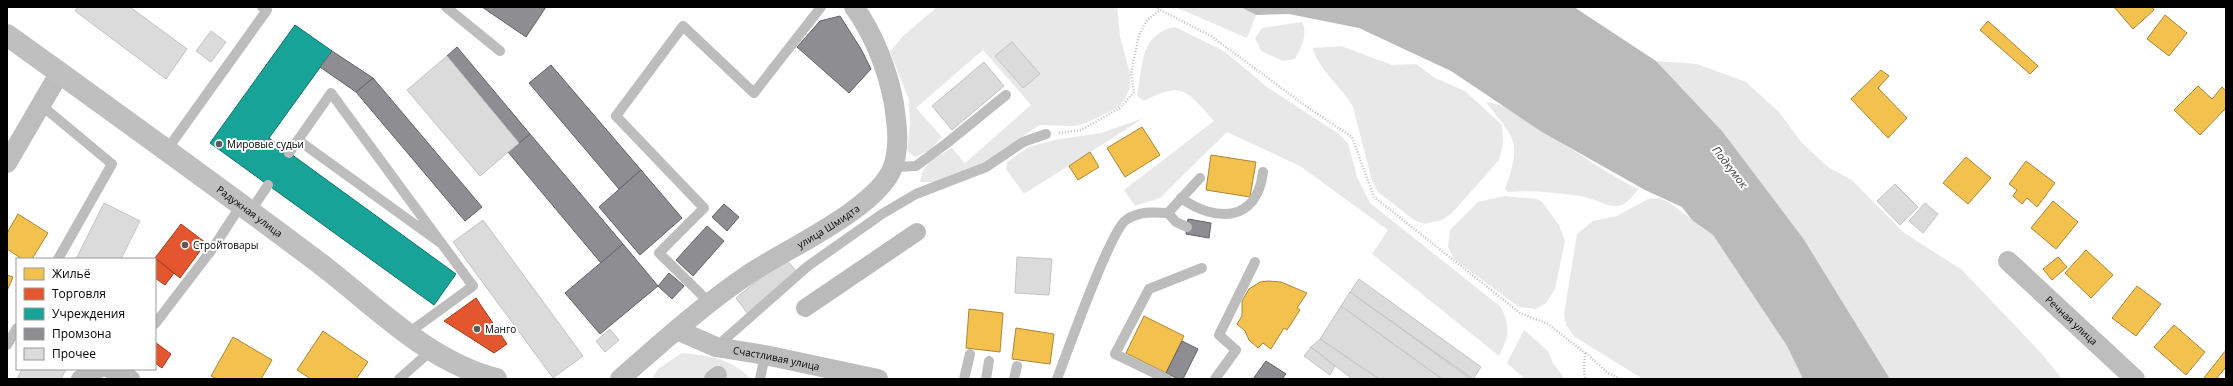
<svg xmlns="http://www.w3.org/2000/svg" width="2233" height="386" font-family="'Open Sans',sans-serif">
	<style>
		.green { fill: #e8e8e8 }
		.water { fill: #bababa }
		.homes { fill: #f2c14e; stroke: #a98737 }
		.shops { fill: #e4572e; stroke: #a03d20 }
		.public { fill: #17a398; stroke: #10726a }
		.industry { fill: #8d8d92; stroke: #636366 }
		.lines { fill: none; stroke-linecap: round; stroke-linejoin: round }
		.canal { stroke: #bababa; stroke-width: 18 }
		.building { fill: #dbdbdb; stroke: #c3c3c3 }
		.path { stroke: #c2c2c2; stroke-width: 2.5; stroke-dasharray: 1 2; stroke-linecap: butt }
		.lane { stroke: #bdbdbd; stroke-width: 10 }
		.street { stroke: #bdbdbd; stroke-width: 20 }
		.secondary { stroke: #bfbfbf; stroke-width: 22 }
		.poi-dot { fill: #595959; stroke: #fff; stroke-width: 1.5 }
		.labels { text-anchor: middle; stroke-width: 4; stroke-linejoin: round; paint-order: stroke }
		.poi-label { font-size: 10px; fill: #000; stroke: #fff; text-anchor: start }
		.street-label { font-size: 10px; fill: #000; stroke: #fff }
		.water-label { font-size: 11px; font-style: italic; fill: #3d3d3d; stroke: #fff }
	</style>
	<rect width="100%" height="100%" fill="#fff"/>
	<g class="green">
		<path d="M937,7H1117L1120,36L1130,74V86L1126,97L1119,107L1086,123L1075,126L1040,125L984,162L934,182H920C923,162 936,158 952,148L965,163L1031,105L983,50L916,108L942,137L930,150L915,157L907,151L910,125L909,100L890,52L902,37Z"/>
		<path d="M1175,7H1241L1256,15L1247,38Z"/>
		<path d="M1302,22C1309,34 1300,49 1295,59L1283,61L1261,51L1255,38L1262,28Z"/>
		<path d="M1175,27L1224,51L1267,87L1339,134L1348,143L1357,177L1370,203L1501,307C1511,329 1509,335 1499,356L1372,254L1388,230L1300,166L1227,132L1160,198L1135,206L1124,190L1214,121C1187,91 1183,80 1144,101L1137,96C1143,67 1139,34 1175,27Z"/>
		<path d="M1341,46L1392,65L1416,64L1435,78L1465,91L1502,125L1503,143L1499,160L1452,213L1442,220L1425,224L1414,220L1378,192L1372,181L1353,107C1343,88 1317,68 1313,48Z"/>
		<path d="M1656,61L1697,64L1746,82L1779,112L1802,143L1828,167L1852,180L1903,232L1962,270L2042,354L2062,379H1890L1803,238L1722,131Z"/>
		<path d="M1486,102L1504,106L1607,172L1637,189L1642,183C1637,191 1628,205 1618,206C1607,207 1596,199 1585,197C1561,193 1532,190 1508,192L1505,189C1522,141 1516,141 1486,102Z"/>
		<path d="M1144,118L1024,194L1006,169L1007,162L1029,147L1054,140L1101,133Z"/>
		<path d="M1505,196L1537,199L1542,202L1559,225L1565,241L1555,289L1546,303L1536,309L1519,307L1462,265L1454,259L1448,247L1450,230L1478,202Z"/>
		<path d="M1660,198L1670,203L1713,235L1787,346L1803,379H1643L1575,337L1566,325L1564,314L1577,234L1593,221L1617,216L1648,199Z"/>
		<path d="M1524,330L1548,351L1553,363L1565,379H1525L1507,363Z"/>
		<path d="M682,353C711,356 730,358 751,379H652L658,369Z"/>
	</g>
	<path class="water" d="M1241,7H1574L1656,61L1722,131L1803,238L1890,379H1803L1787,346L1713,235L1692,220L1682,207L1645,190L1542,132L1451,71L1359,28L1289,14L1256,15Z"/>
	<g class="homes">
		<path d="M2114,7H2152L2154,10L2133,29Z"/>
		<path d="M2165,15L2187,33L2169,56L2147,39Z"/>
		<path d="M1988,21L2038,66L2030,74L1980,30Z"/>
		<path d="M1881,70L1889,76L1878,88L1907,118L1888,138L1851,99Z"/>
		<path d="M2198,86L2212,99L2222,87L2226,91V108L2200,135L2174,110Z"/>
		<path d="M1142,127L1160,155L1125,177L1107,148Z"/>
		<path d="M1090,152L1099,167L1078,180L1069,166Z"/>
		<path d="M1211,155L1256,162L1250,197L1206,190Z"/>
		<path d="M1966,157L1991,178L1968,204L1943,183Z"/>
		<path d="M2026,161L2055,183L2037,207L2027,198L2022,204L2013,196L2017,190L2009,184Z"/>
		<path d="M2053,201L2078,222L2056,249L2031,228Z"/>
		<path d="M18,214L48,233L32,259H22L7,249V233Z"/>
		<path d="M2086,250L2113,275L2091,298L2065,273Z"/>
		<path d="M2058,257L2067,267L2052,280L2043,269Z"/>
		<path d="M7,275L13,277L7,291Z"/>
		<path d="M1268,281L1281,282L1307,293L1297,308L1300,310L1287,330L1284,328L1271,349L1263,343L1258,348L1249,340L1245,331L1237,324L1242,316V301L1249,289L1260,282Z"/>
		<path d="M2137,286L2161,304L2136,336L2112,318Z"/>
		<path d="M969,309L1003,313L1000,352L966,348Z"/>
		<path d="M1144,316L1184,336L1166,373L1126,353Z"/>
		<path d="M2174,325L2205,352L2186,375L2154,347Z"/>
		<path d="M1016,328L1054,334L1050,364L1012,359Z"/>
		<path d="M323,331L368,362L356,379H311L297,370Z"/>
		<path d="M233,337L272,360L261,379H217L211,376Z"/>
		<path d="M2226,350V367L2216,379H2203Z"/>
	</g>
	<g class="shops">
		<path d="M181,224L206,243L180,278L155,258Z"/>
		<path d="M155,258L174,273L165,285L155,278Z"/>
		<path d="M476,298L507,344L494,353L444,321Z"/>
		<path d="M155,342L171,354L162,368L155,363Z"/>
	</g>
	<path class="public" d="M295,25L332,51L269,138L456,274L434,305L210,143Z"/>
	<g class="industry">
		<path d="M482,7H546L526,37Z"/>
		<path d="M840,16L861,49L871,69L849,93L797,47L820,21Z"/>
		<path d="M457,47L530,134L519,143L447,56Z"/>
		<path d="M332,51L373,78L356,92L320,67Z"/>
		<path d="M551,65L641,170L619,189L529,83Z"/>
		<path d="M373,78L482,207L465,221L356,92Z"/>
		<path d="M530,134L623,244L601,263L508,152Z"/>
		<path d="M641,170L682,218L640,255L599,207Z"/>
		<path d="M724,204L739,217L727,231L712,217Z"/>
		<path d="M1188,219L1211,223L1209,238L1186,234Z"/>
		<path d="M707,226L724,241L693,276L676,260Z"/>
		<path d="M623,244L658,286L600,334L565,293Z"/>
		<path d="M669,273L684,286L672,299L658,286Z"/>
		<path d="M1182,341L1198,349L1183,379H1178L1166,373Z"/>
		<path d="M1266,361L1286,374L1282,379H1253Z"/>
	</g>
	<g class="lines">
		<g class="canal">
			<path d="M805,308L917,232"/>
			<path d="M109,369L116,370L131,379"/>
			<path d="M80,379L99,369"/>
			<path d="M713,379L718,375"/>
		</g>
	</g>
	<g class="building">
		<path d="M78,7H130L187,49L166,79L75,11Z"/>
		<path d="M211,31L226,42L211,62L196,51Z"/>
		<path d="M1012,42L1040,74L1023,88L995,56Z"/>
		<path d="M447,56L519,143L480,176L407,90Z"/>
		<path d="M984,62L1004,86L952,130L932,106Z"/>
		<path d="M1895,184L1918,207L1900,225L1877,201Z"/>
		<path d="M104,203L140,221L121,259H76Z"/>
		<path d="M1925,203L1938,214L1923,233L1909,221Z"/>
		<path d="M483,220L583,356L553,378L453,242Z"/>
		<path d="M1017,257L1052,259L1049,295L1015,293Z"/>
		<path d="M785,258L798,273L748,314L736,298Z"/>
		<path d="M1359,279L1481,367L1473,379L1350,292Z"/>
		<path d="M1350,292L1471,379H1442L1341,306Z"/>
		<path d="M1341,306L1442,379H1379L1320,339Z"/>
		<path d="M610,329L619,340L605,352L596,341Z"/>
		<path d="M1320,339L1379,379H1352L1311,347Z"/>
		<path d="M1311,347L1335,366L1330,375L1304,356Z"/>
		<path d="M22,369H66L61,379H17Z"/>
	</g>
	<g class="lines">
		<g class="path">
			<path d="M1155,7L1211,36L1303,104L1352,137L1374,197L1520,313L1548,324L1585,353L1584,369L1585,379"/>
			<path d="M1059,133L1081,130L1120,108L1134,92L1131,73L1139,35L1147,20L1160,10"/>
			<path d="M1586,353L1608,373L1621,379"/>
		</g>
		<g class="lane">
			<path d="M446,7L500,51"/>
			<path d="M41,105L112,164L58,259"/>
			<path d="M166,151L267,10L262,7"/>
			<path d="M289,153L298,140"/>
			<path d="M893,167L916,166L947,143L1006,95"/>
			<path d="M1181,198C1216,223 1257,222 1263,172"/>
			<path d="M250,212L268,185"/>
			<path d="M1168,213L1176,222L1187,227"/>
			<path d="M711,304L659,253L704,208L616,116L683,26L754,93L821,7"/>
			<path d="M155,324L213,248L241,205"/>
			<path d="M407,334L473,286L442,244L298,140L331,93L442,244"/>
			<path d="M7,345L17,328"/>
			<path d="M716,347L808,266L882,214L916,194L986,167L1023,142L1046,134"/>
			<path d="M399,379L432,350"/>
			<path d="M760,379L765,355"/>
			<path d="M964,379L970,354"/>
			<path d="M986,379L989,361"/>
			<path d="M1014,379L1017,366"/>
			<path d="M1057,379C1067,353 1110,231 1126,220C1139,211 1153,212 1168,213L1200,178"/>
			<path d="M1167,379L1115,354L1149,289L1202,268"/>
			<path d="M1215,379L1236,350L1219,335L1255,262"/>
		</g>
		<g class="street">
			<path d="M7,163L60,72"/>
			<path id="s1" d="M2008,261L2135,379"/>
			<path id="s2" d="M677,330L716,347L765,355L878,379"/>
			<path id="s3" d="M620,379C661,343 704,304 749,274C786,249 878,208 893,167C900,146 897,125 894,104C888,71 874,34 854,7"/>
		</g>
		<path class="secondary" id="s4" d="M7,35C110,109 213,183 314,259C372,302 424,360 496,379"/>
	</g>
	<g class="poi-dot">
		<circle cx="219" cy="144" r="4"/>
		<circle cx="185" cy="245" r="4"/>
		<circle cx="477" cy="329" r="4"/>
	</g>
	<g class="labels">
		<g class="poi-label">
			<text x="227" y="148">Мировые судьи</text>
			<text x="193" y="249">Стройтовары</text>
			<text x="485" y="333">Манго</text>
		</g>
		<g class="street-label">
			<text dy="4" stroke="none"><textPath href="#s4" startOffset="300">Радужная улица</textPath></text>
			<text dy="4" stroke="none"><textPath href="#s3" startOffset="259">улица Шмидта</textPath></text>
			<text dy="4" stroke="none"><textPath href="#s1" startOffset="87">Речная улица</textPath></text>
			<text dy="4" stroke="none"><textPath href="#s2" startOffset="104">Счастливая улица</textPath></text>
		</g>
		<g class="water-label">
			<text transform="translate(1730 167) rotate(52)" y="4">Подкумок</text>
		</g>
	</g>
	<rect width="2233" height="386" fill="none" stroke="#000000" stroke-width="16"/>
	<rect x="16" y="258" width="140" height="112" fill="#ffffff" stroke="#999999"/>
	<rect x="24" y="268" width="20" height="12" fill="#f2c14e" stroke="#999999"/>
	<text x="52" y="278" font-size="12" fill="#000000">Жильё</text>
	<rect x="24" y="288" width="20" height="12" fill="#e4572e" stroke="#999999"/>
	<text x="52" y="298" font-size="12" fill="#000000">Торговля</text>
	<rect x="24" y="308" width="20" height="12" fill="#17a398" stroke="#999999"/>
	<text x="52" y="318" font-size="12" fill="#000000">Учреждения</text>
	<rect x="24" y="328" width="20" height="12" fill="#8d8d92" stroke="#999999"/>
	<text x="52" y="338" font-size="12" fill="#000000">Промзона</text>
	<rect x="24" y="348" width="20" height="12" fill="#dbdbdb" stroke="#999999"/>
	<text x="52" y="358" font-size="12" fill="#000000">Прочее</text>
</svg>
